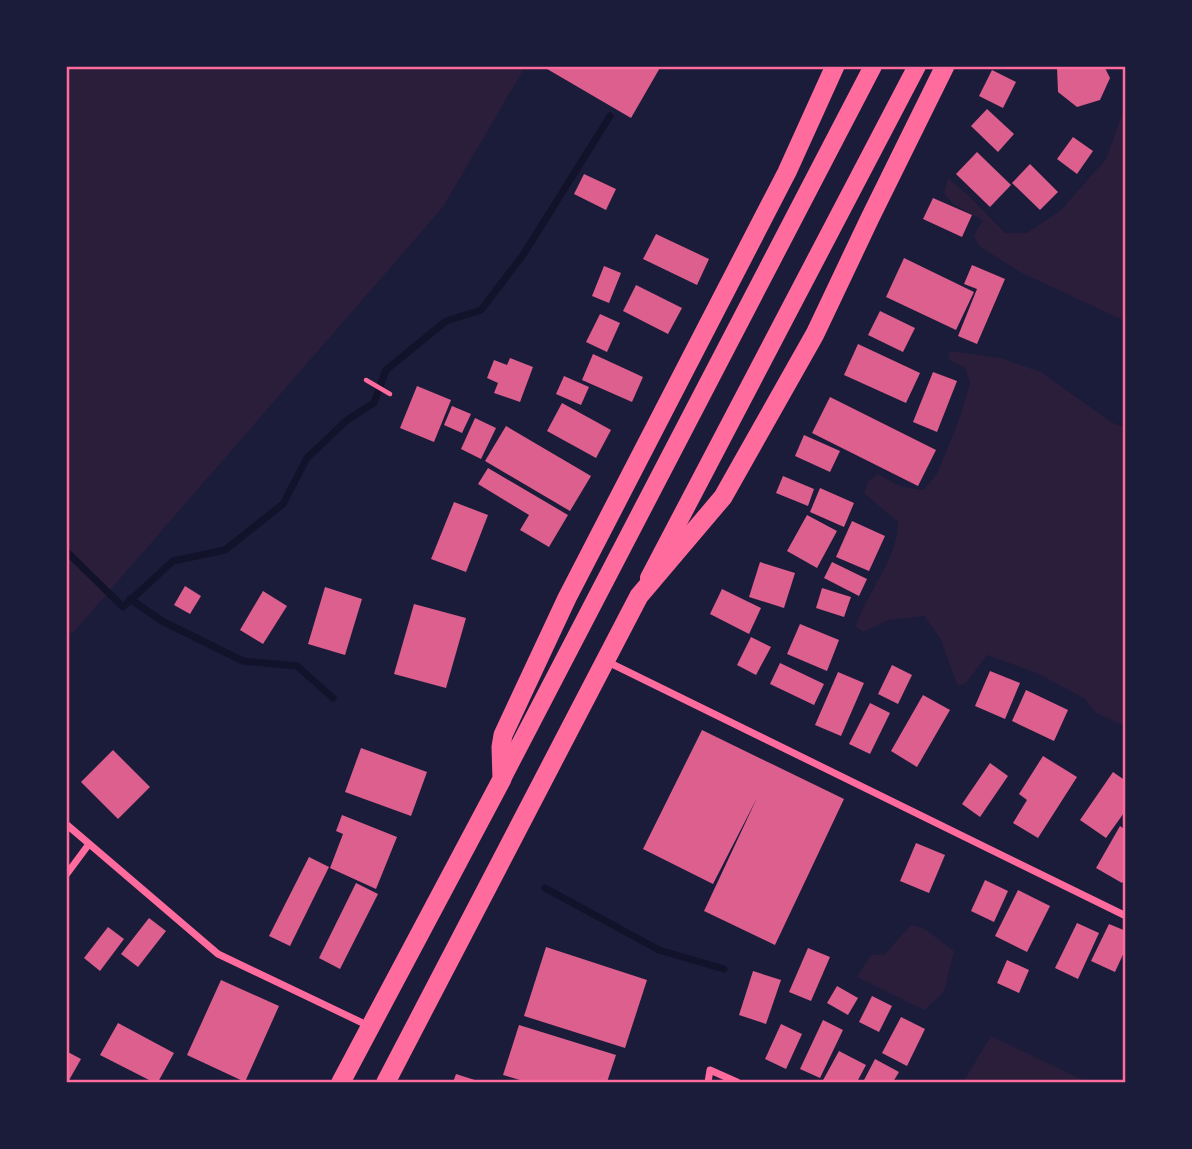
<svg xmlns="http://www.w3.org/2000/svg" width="1192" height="1149" font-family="Helvetica,sans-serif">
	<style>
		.green { fill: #2a1e3b }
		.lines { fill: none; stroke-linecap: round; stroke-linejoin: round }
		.stream { stroke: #12122b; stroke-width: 7 }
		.building { fill: #dd5f8e }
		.path { stroke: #ff6b9d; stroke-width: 4.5 }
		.minor { stroke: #ff6b9d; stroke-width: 7 }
		.primary { stroke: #ff6b9d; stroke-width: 18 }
		.trunk { stroke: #ff6b9d; stroke-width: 19 }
		.neatline { fill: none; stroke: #ff6b9d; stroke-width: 2.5 }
	</style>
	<rect width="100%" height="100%" fill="#1b1b3a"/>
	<g class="green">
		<path d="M66,67H525L443,207L72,634L66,629Z"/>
		<path d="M1125,106L1126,321H1125L1020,272L979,246L974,235L983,220L954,205L944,194L948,178L968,195L1005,233H1027L1060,211L1106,159Z"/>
		<path d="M950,351L1000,358L1041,372L1111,422L1125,428V726L1096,713L1085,699L1037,673L987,655L966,683L958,686L940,638L924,616L889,620L863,632L855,626C860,615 864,605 870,595C882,573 898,548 898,522L864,493L868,482L878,474L900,486L923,490L937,474L960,417L970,383L965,368L948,359Z"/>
		<path d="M911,925L923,928L954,951L944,992L924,1010L857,977L871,955L885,954Z"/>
		<path d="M991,1036L1087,1082H963Z"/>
	</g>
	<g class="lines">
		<g class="stream">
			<path d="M66,551L123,607L173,561L225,550L283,504L307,458L347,420L374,403L386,370L446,321L481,310L523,255L610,116"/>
			<path d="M130,599L162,621L243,661L297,666L333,698"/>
			<path d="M545,888L659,950L724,969"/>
		</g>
	</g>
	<g class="building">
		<path d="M542,66H661L631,118Z"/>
		<path d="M1059,66H1104L1110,78L1100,100L1077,107L1058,92L1057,68Z"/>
		<path d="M992,70L1016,82L1003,108L979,96Z"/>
		<path d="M987,109L1014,134L998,152L971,126Z"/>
		<path d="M1073,137L1093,151L1077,174L1057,159Z"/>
		<path d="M977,152L1011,185L990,207L956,174Z"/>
		<path d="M1030,164L1058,192L1040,210L1012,183Z"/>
		<path d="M584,174L616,189L606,210L574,194Z"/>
		<path d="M933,198L972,215L962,237L923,219Z"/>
		<path d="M656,234L709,259L697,285L643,259Z"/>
		<path d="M904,258L974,292L956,330L886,297Z"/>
		<path d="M972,265L1005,279L977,344L958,336L977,289L964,284Z"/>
		<path d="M604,266L621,273L609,303L592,296Z"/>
		<path d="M636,285L682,308L668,334L623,311Z"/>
		<path d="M880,311L915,328L903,352L868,335Z"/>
		<path d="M600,314L620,323L607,352L586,342Z"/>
		<path d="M858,344L920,373L906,403L844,375Z"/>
		<path d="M593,354L643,377L632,402L582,380Z"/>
		<path d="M510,358L533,367L520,402L494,393L498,383L487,378L494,360L507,365Z"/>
		<path d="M933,372L957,381L937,432L913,422Z"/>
		<path d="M564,376L589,387L581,405L556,394Z"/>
		<path d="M417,386L451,400L434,442L400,428Z"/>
		<path d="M830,397L936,450L918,486L812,433Z"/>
		<path d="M562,403L611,430L596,458L547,431Z"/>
		<path d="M452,406L471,414L462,433L444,425Z"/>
		<path d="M475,418L496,428L481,459L461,449Z"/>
		<path d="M506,426L591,476L570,511L485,461Z"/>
		<path d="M804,435L840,451L830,472L795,456Z"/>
		<path d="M488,468L568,515L549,547L520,530L529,515L478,484Z"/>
		<path d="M783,476L814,489L808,506L776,493Z"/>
		<path d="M820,488L854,503L844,527L810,512Z"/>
		<path d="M454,502L488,515L466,572L431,559Z"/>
		<path d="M807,515L837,531L817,568L787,551Z"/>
		<path d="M852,521L885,536L869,571L836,557Z"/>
		<path d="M760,562L795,573L784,608L749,597Z"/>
		<path d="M832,562L867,579L859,596L824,578Z"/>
		<path d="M185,586L201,596L190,614L174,605Z"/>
		<path d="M325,587L362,599L345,655L308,644Z"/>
		<path d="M822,588L851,597L844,617L816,608Z"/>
		<path d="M722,589L761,608L749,634L710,614Z"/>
		<path d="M263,591L287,606L263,644L240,630Z"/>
		<path d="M414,604L466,618L446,688L394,674Z"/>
		<path d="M800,624L839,640L827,671L787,654Z"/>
		<path d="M751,637L771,647L756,675L737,665Z"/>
		<path d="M780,663L824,684L814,705L770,684Z"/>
		<path d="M892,665L912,675L898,704L878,694Z"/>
		<path d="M990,671L1020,683L1005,719L975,706Z"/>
		<path d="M838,672L864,683L841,736L815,725Z"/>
		<path d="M1026,690L1068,710L1054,741L1012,721Z"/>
		<path d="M923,695L950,710L917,767L891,751Z"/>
		<path d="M870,703L890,713L870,754L849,744Z"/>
		<path d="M702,730L844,799L775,945L704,911L757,798L713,884L643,849Z"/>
		<path d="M361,748L427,772L411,816L345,792Z"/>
		<path d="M113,750L150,787L118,819L81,782Z"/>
		<path d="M1043,756L1077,777L1038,838L1013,823L1027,800L1019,794Z"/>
		<path d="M990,763L1008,776L980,817L962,804Z"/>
		<path d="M1113,772L1126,781V810L1106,838L1080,820Z"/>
		<path d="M342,815L397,837L376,889L330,868L343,834L336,831Z"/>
		<path d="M1120,826L1126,830V877L1122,883L1096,868Z"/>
		<path d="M916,843L945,855L929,893L900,881Z"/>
		<path d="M309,857L329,867L290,946L269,936Z"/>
		<path d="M985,880L1008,891L994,922L971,911Z"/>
		<path d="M356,883L378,894L340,969L319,958Z"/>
		<path d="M1018,890L1050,906L1027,952L995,936Z"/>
		<path d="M149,918L166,931L138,967L121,954Z"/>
		<path d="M1077,923L1099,933L1078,979L1055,968Z"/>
		<path d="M1109,924L1126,931V948L1115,972L1091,961Z"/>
		<path d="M108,927L124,939L100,971L84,958Z"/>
		<path d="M546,947L647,980L625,1048L524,1016Z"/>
		<path d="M808,948L830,957L811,1001L789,992Z"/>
		<path d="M1007,960L1029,970L1019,993L997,983Z"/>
		<path d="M753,971L781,980L766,1024L739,1015Z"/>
		<path d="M221,980L279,1006L245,1082L187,1055Z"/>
		<path d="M837,986L858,998L848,1015L827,1003Z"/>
		<path d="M872,996L892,1006L879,1032L859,1022Z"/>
		<path d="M901,1017L925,1029L907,1066L882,1053Z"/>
		<path d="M823,1020L843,1030L820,1078L800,1069Z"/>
		<path d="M118,1023L174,1053L158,1082H153L100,1055Z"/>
		<path d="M781,1024L802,1034L786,1069L765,1059Z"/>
		<path d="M519,1025L616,1055L607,1082H527L503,1075Z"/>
		<path d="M66,1051L81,1059L68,1082H66Z"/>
		<path d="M839,1051L866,1065L857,1082H822Z"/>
		<path d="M875,1059L899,1072L893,1082H863Z"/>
		<path d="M456,1074L481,1082H453Z"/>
	</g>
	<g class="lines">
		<path class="path" d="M366,380L390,394"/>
		<g class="minor">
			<path d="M608,662L1126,916"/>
			<path d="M66,824L218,954L369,1026"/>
			<path d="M66,875L89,844"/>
			<path d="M708,1082L710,1070L737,1082"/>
		</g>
		<g class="primary">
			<path d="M649,578L917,66"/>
			<path d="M502,779L873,66"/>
		</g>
		<g class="trunk">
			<path d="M341,1082L502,779L501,747L503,735L567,598L787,172L835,66"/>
			<path d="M386,1082L639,596L723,497L815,334L870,218L945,66"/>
		</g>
	</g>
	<rect width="1192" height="1149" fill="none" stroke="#1b1b3a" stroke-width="136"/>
	<rect x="68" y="68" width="1056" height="1013" class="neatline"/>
</svg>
